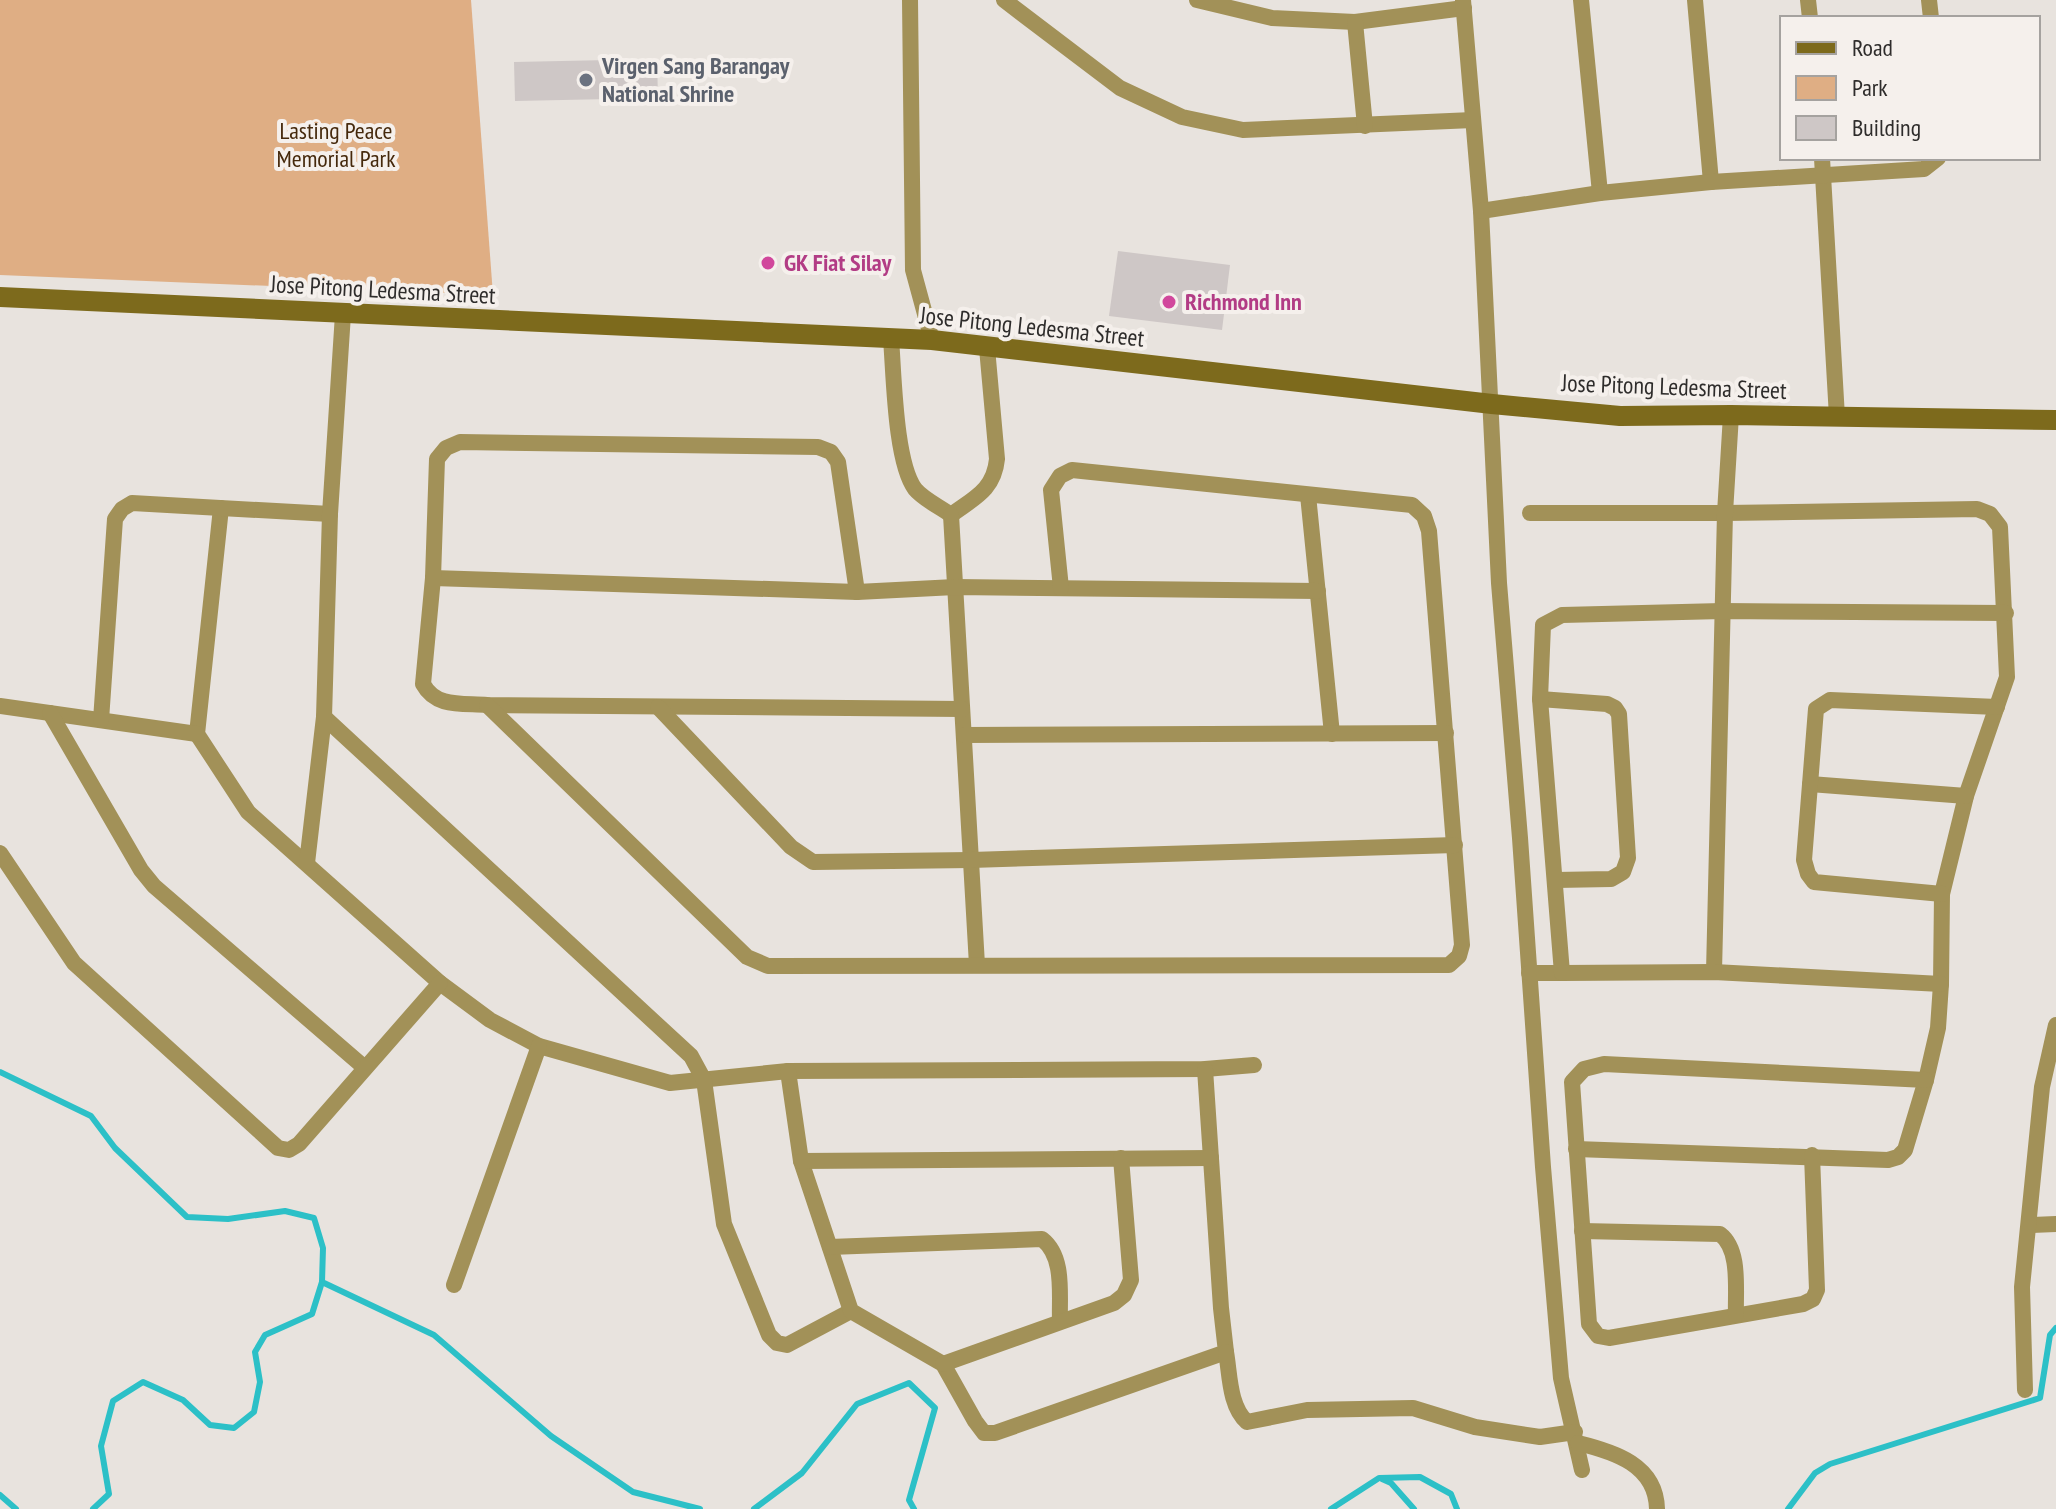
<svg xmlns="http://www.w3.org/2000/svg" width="2056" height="1509" font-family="'PT Sans Narrow',sans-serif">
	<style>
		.green { fill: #dfae84 }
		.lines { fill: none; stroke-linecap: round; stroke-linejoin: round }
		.stream { stroke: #2cc0c7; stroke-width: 6 }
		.building { fill: #cec7c6 }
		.minor { stroke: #a29158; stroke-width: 16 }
		.secondary { stroke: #7d6a1c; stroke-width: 20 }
		.worship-dot { fill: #6b7280; stroke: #f5f0ec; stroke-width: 3 }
		.hotel-dot { fill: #d1479c; stroke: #f5f0ec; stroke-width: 3 }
		.labels { text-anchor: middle; stroke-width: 8; stroke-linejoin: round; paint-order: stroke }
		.worship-label { font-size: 24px; font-weight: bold; fill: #5b616d; stroke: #f5f0ec; text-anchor: start }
		.park-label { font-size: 24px; fill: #45290c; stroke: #f5f0ec }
		.hotel-label { font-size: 24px; font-weight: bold; fill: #b23c85; stroke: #f5f0ec; text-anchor: start }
		.street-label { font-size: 24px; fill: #2e2c2b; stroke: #f5f0ec }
	</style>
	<rect width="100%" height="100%" fill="#e8e3de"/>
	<path class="green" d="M0,0H471L493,295L0,275Z"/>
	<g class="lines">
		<g class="stream">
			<path d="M0,1072L91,1116L115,1148L187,1217L228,1219L285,1211L314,1218L323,1248L322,1282L434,1335L551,1436L633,1492L700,1509"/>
			<path d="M1382,1479L1391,1483L1414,1509"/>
			<path d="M0,1495L16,1509"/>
			<path d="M93,1509L109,1494L101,1446L113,1401L143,1382L183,1400L210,1425L234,1428L254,1412L260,1382L255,1352L265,1335L312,1314L322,1282"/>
			<path d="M754,1509L802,1473L857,1404L909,1383L935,1408L909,1500L914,1509"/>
			<path d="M1331,1509L1379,1478L1420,1477L1451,1494L1457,1509"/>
			<path d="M1788,1509L1815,1473L1830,1464L2040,1398L2050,1335L2056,1328"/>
		</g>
	</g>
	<g class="building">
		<path d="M657,59L658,98L515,101L514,62Z"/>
		<path d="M1118,251L1230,265L1222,330L1109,316Z"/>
	</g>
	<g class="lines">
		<g class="minor">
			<path d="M910,0L913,270L932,340"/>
			<path d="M1004,0L1120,88L1182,117L1243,130L1473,120"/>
			<path d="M1197,0L1272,18L1355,22L1464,8"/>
			<path d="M1463,0L1481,211L1499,583L1520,838L1543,1167L1561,1378L1582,1470"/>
			<path d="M1581,0L1600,193"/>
			<path d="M1695,0L1711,182"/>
			<path d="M1808,0L1810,18"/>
			<path d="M1929,0L1931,18"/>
			<path d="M1355,22L1365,126"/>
			<path d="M1822,158L1837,417"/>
			<path d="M1481,211L1600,193L1711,182L1924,169L1938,158"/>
			<path d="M891,339C894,375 895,462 915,489C923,499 940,507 951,515C974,498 994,490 997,459L987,348"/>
			<path d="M1308,495L1332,734"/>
			<path d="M221,508L197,734L248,812L440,983L490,1020L539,1046L670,1083L788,1071L1205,1069L1254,1065"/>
			<path d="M1530,513H1725L1977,509L1990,514L2000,527L2007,677L1966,796L1942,894L1941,984L1938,1028L1926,1080L1905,1150L1898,1157L1888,1160L1576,1149"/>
			<path d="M951,515L977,965"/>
			<path d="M433,578L857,592L955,587L1318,591"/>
			<path d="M857,592L838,462L831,452L818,447L460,442L446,448L437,459L433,578L423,684C436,708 462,703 487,705L962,709"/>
			<path d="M1540,699L1607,704L1615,708L1619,714L1628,858L1623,872L1611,879L1556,880"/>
			<path d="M487,705L747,957L768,966L1449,965L1459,956L1462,945L1429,531L1424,516L1412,505L1072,470L1060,476L1051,490L1061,588"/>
			<path d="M0,706L197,734"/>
			<path d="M658,707L791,847L813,862L971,860L1455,845"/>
			<path d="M50,713L141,870L154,886L365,1068"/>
			<path d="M324,717L691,1056L704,1080L724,1224L769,1335L777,1343L787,1345L851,1311"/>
			<path d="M101,720L115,519L122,509L132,503L330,514"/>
			<path d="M964,735L1446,733"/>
			<path d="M1810,784L1966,796"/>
			<path d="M0,853L74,963L278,1148L289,1150L299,1144L440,983"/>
			<path d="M307,863L324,717L330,514L343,314"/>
			<path d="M1942,894L1814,882L1808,874L1804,860L1816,709L1830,700L1997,707"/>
			<path d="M1714,972L1725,513L1731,415"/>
			<path d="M1529,973H1562"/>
			<path d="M1941,984L1714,972L1562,973L1540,699L1543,625L1562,615L1722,611L2006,613"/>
			<path d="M788,1071L801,1161L851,1311L943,1364L975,1421L984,1433H995L1226,1352L1221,1308L1205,1069"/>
			<path d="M1812,1155L1817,1290L1813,1299L1803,1304L1609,1338L1598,1336L1589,1324L1572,1082L1584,1069L1604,1064L1926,1080"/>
			<path d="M801,1161L1211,1158"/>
			<path d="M2030,1225L2056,1224"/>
			<path d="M1582,1231L1720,1234C1741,1250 1735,1290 1736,1315"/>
			<path d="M830,1247L1042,1239C1065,1257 1059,1294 1060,1321"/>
			<path d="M454,1285L539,1046"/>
			<path d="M1226,1352C1230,1374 1229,1406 1247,1422L1307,1410L1413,1408L1475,1427L1540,1437L1575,1432"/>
			<path d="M943,1364L1114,1303L1124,1295L1131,1280L1121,1158"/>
			<path d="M2025,1390L2022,1287L2042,1087L2056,1025"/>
			<path d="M1578,1443C1615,1452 1656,1465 1657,1509"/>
		</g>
		<path class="secondary" d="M0,297L932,340L1492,404L1620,416L1731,415L2056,420"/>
	</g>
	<circle class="worship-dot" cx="586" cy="80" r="8"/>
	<g class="hotel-dot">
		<circle cx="768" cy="263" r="8"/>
		<circle cx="1169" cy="302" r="8"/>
	</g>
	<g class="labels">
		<g class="worship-label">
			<text x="602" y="74">Virgen Sang Barangay<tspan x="602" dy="28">National Shrine</tspan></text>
		</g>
		<g class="park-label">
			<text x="336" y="139">Lasting Peace<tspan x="336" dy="28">Memorial Park</tspan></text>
		</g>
		<g class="hotel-label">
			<text x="784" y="271">GK Fiat Silay</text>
			<text x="1185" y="310">Richmond Inn</text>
		</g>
		<g class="street-label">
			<text transform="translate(383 290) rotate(3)" y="8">Jose Pitong Ledesma Street</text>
			<text transform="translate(1032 327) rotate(6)" y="8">Jose Pitong Ledesma Street</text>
			<text transform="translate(1674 387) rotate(2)" y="8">Jose Pitong Ledesma Street</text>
		</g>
	</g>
	<rect x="1780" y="16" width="260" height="144" fill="#f5f0ec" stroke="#a5a29f" stroke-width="2"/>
	<rect x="1796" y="42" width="40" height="12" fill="#7d6a1c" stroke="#a5a29f" stroke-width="2"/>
	<text x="1852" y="56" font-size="24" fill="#2e2c2b">Road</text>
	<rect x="1796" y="76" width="40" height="24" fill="#dfae84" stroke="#a5a29f" stroke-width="2"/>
	<text x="1852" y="96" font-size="24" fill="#2e2c2b">Park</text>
	<rect x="1796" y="116" width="40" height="24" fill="#cec7c6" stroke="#a5a29f" stroke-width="2"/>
	<text x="1852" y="136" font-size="24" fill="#2e2c2b">Building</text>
</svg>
